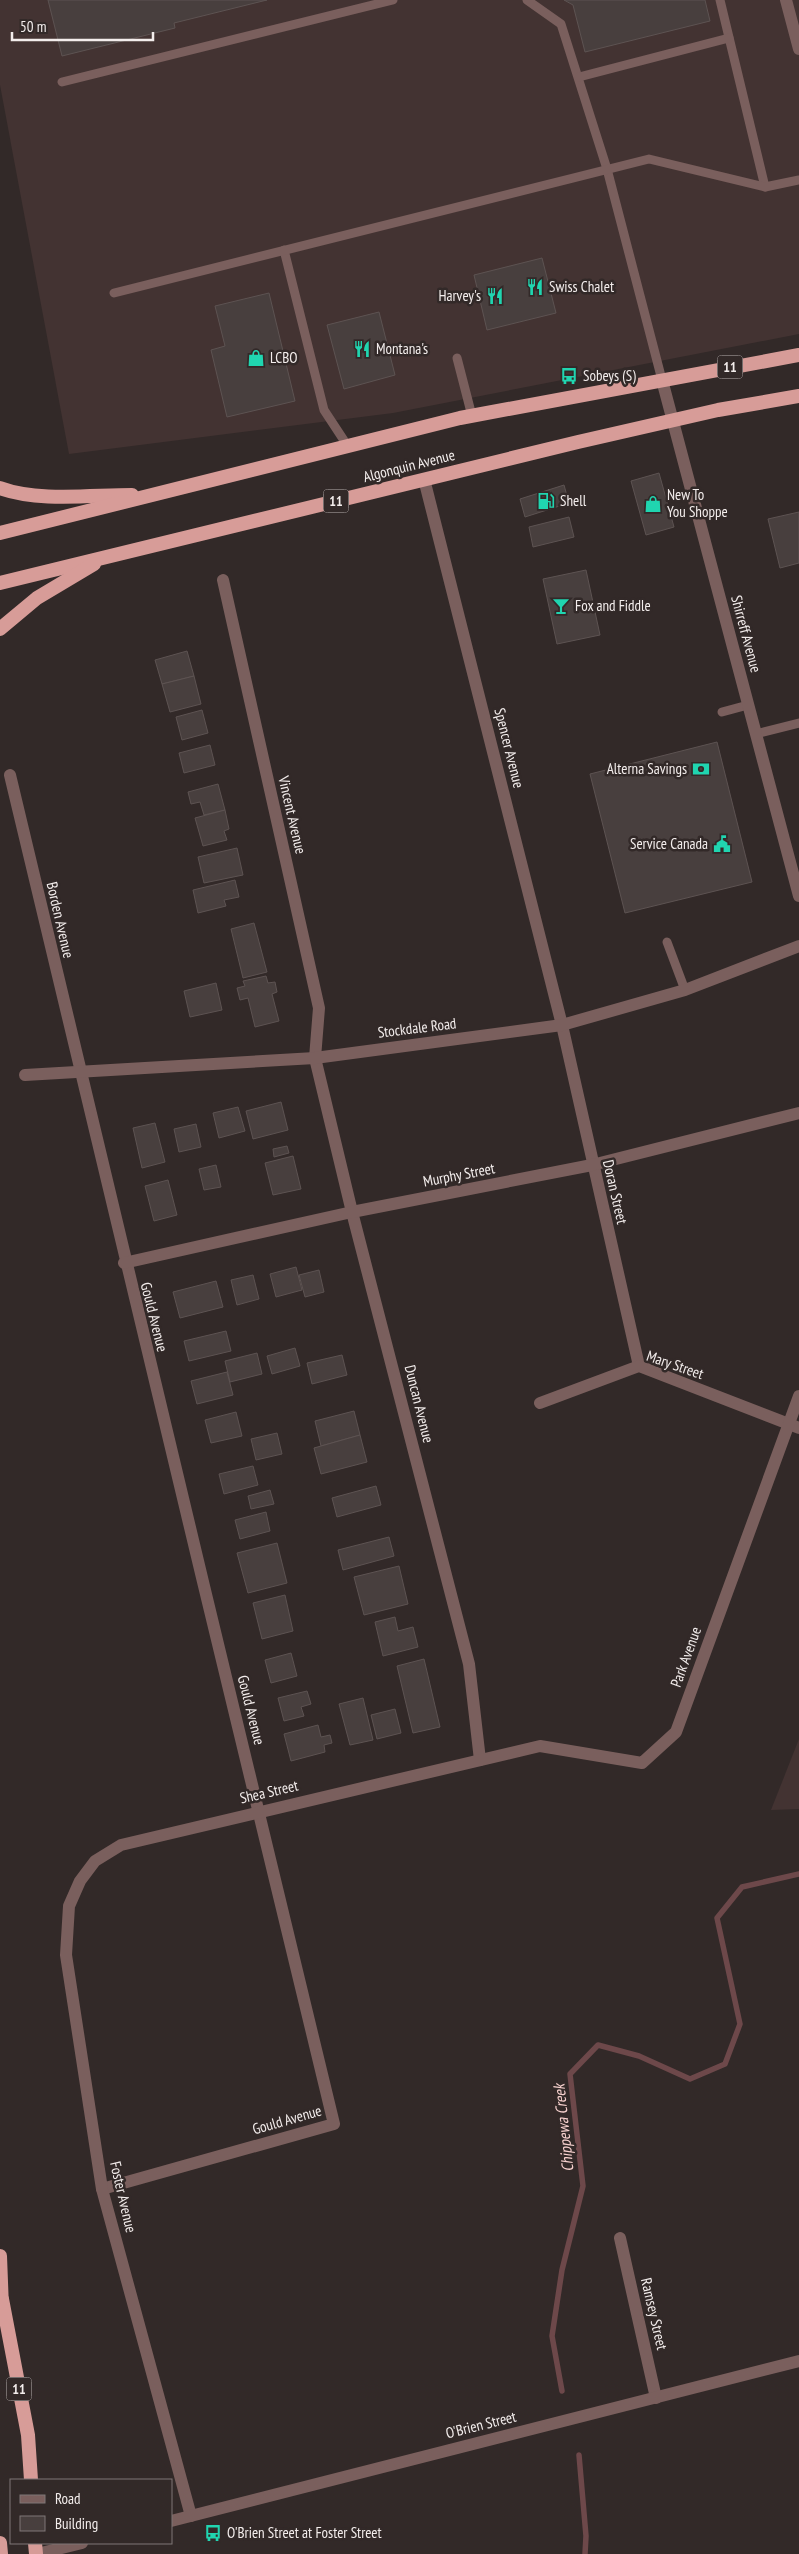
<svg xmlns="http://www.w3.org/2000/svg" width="799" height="2554" font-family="'PT Sans Narrow',sans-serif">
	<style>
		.built { fill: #433332 }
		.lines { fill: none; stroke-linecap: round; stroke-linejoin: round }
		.stream { stroke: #6d484a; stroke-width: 5.5 }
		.building { fill: #483f3e; stroke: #5d5352 }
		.service { stroke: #7a5f5d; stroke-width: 9 }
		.minor { stroke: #7a5f5d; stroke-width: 12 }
		.tertiary { stroke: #7a5f5d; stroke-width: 12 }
		.trunk { stroke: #d79c98; stroke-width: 14 }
		.labels { text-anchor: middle; stroke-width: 5; stroke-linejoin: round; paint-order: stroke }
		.shield { fill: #322928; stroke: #b9b2b1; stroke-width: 1 }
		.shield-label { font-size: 14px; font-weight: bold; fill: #f3edec }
		.poi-label { font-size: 15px; fill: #f3edec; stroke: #322928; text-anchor: start }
		.street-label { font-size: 15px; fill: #f3edec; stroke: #322928 }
		.water-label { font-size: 16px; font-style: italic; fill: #f8d2cf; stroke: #322928 }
	</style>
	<rect width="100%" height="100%" fill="#322928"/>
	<g class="built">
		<path d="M0,0H799V334L393,413L69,454L0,85Z"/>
		<path d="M799,1739V1809L771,1810Z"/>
	</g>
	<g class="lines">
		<g class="stream">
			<path d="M562,2391L552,2336L562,2270L583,2186L570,2074L598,2045L639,2056L690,2079L725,2064L740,2024L717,1918L742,1887L799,1874"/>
			<path d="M579,2455L586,2536L585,2554"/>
		</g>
	</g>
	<g class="building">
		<path d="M48,0H267L174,23L175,28L62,56Z"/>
		<path d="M564,0H705L710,21L585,52L573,5Z"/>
		<path d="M542,258L556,313L487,330L474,275Z"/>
		<path d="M269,293L295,401L227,417L211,350L225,346L215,306Z"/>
		<path d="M379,312L395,375L344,389L327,325Z"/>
		<path d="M659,473L674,527L646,535L631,481Z"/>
		<path d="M564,485L569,503L525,517L520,499Z"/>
		<path d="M799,512V563L780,568L768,519Z"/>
		<path d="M569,517L574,537L533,547L529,527Z"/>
		<path d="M586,570L600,635L557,644L543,579Z"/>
		<path d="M187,651L194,676L162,684L155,660Z"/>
		<path d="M194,676L201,704L170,712L162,684Z"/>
		<path d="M202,710L208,733L182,740L176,717Z"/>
		<path d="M717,742L752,882L625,913L590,774Z"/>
		<path d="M210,745L215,765L184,773L179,753Z"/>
		<path d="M218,784L225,810L204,815L200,802L191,804L188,792Z"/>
		<path d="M225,810L229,829L224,831L227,840L203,846L195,818Z"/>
		<path d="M237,848L243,875L204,883L198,857Z"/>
		<path d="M235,880L239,897L224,900L226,906L198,913L193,890Z"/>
		<path d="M254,923L267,972L243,978L231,929Z"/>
		<path d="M266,976L268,983L275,982L277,992L272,994L279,1021L255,1027L248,998L240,1000L237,988L245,986L243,981Z"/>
		<path d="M216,983L222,1010L190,1017L184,991Z"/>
		<path d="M281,1102L288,1130L253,1139L246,1111Z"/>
		<path d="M238,1107L245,1131L219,1138L213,1113Z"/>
		<path d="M155,1123L165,1162L142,1168L133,1128Z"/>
		<path d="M196,1124L201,1147L179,1152L174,1129Z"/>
		<path d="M287,1146L289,1153L274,1157L273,1149Z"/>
		<path d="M293,1156L301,1189L273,1195L265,1163Z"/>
		<path d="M216,1165L221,1187L204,1190L199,1169Z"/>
		<path d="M168,1180L177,1215L154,1221L145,1186Z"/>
		<path d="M296,1267L302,1290L276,1297L270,1274Z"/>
		<path d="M319,1270L324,1292L305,1297L299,1275Z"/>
		<path d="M253,1275L259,1299L237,1305L231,1280Z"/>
		<path d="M216,1281L223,1307L180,1318L173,1292Z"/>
		<path d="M226,1331L231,1351L189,1361L184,1341Z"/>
		<path d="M295,1348L300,1366L272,1374L267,1356Z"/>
		<path d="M257,1353L262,1374L230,1382L225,1361Z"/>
		<path d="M342,1355L347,1375L312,1384L307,1363Z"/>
		<path d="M227,1372L233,1395L197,1404L191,1381Z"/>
		<path d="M354,1411L360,1435L321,1446L315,1421Z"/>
		<path d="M236,1412L242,1436L211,1443L205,1420Z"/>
		<path d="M277,1433L282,1454L256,1460L251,1439Z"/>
		<path d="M360,1435L367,1462L321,1474L314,1448Z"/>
		<path d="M253,1466L258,1485L224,1494L219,1474Z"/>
		<path d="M376,1486L381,1505L337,1517L332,1498Z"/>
		<path d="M270,1490L274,1504L251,1509L248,1496Z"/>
		<path d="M266,1512L270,1531L240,1539L235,1520Z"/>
		<path d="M389,1537L394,1556L343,1570L338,1550Z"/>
		<path d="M277,1543L287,1583L248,1593L237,1553Z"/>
		<path d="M399,1566L408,1604L364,1615L354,1577Z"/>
		<path d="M285,1595L293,1631L262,1639L253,1603Z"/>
		<path d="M395,1617L398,1631L413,1627L418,1647L383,1656L375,1622Z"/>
		<path d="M291,1653L297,1676L271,1683L265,1660Z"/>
		<path d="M424,1659L440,1727L413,1733L397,1666Z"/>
		<path d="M307,1691L311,1704L301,1707L304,1716L284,1721L278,1698Z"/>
		<path d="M363,1698L373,1740L350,1745L339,1704Z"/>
		<path d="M395,1709L401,1733L377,1739L371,1715Z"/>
		<path d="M318,1725L321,1737L330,1735L332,1743L324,1745L325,1752L291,1761L284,1734Z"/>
	</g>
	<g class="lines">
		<g class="service">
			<path d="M527,0L561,24L607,169L662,380"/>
			<path d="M720,0L765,187"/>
			<path d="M579,77L729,38"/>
			<path d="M62,82L393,0"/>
			<path d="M284,250L324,410L347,445"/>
			<path d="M114,293L649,159L765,187L799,180"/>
			<path d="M457,358L472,416"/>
			<path d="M722,712L748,705"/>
			<path d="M756,734L799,723"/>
			<path d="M667,942L685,990"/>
		</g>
		<g class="minor">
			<path d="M786,0L799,49"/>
			<path d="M662,380L799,896"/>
			<path d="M424,479L562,1025L639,1366"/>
			<path d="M223,580L319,1008L315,1058L352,1212L469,1664L480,1760"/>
			<path d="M10,775C114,1226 227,1674 334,2124L102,2189"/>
			<path d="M25,1075L315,1058L562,1025L685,990L799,946"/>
			<path d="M124,1263L352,1212L592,1165L799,1113"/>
			<path d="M540,1403L639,1366L799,1428"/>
			<path d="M620,2238L656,2398"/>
			<path d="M191,2516L102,2189L66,1955L69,1906L80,1881L95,1861L121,1845L540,1746L642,1763L676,1732L799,1396"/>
		</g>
		<g class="tertiary">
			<path d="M171,2521L799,2361"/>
			<path d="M37,2554L82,2543"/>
		</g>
		<g class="trunk">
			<path d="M0,488C38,502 91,495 132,495"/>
			<path d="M0,533L460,418L799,355"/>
			<path d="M0,583L578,442L718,410L799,396"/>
			<path d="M0,629L37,598L94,564"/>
			<path d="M0,2256L2,2308"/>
			<path d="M2,2299L28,2435L31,2480"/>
			<path d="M0,2543L1,2554"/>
			<path d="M35,2543L36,2554"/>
		</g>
	</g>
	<defs>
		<g id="restaurant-bare" transform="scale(1.35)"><path d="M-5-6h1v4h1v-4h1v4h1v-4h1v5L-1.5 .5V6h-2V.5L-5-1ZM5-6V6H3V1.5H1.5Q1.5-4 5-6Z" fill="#20d5b0" stroke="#322928" stroke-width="2.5" paint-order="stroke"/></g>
		<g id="shop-bare" transform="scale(1.35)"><path d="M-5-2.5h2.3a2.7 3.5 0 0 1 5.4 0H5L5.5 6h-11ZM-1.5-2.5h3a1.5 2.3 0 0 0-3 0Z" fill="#20d5b0" stroke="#322928" stroke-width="2.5" paint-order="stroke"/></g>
		<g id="bus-bare" transform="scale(1.35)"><path d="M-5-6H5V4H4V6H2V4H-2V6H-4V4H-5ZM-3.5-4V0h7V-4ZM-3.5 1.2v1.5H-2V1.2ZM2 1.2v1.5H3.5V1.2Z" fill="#20d5b0" stroke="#322928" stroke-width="2.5" paint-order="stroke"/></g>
		<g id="fuel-bare" transform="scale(1.35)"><path d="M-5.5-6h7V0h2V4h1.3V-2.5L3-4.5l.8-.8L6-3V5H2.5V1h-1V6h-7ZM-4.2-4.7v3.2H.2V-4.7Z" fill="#20d5b0" stroke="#322928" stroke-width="2.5" paint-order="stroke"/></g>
		<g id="bar-bare" transform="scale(1.35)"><path d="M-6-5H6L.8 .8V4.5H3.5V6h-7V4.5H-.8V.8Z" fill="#20d5b0" stroke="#322928" stroke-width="2.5" paint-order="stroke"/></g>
		<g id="bank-bare" transform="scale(1.35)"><path d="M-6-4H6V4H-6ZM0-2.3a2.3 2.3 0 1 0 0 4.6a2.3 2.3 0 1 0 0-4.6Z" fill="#20d5b0" stroke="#322928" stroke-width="2.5" paint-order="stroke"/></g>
		<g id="civic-bare" transform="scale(1.35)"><path d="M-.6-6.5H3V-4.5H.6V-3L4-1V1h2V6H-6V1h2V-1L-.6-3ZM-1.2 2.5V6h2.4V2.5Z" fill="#20d5b0" stroke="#322928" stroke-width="2.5" paint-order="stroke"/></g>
	</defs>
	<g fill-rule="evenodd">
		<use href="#restaurant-bare" x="535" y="287"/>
		<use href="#restaurant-bare" x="495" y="296"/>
		<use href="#restaurant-bare" x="362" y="349"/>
		<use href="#shop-bare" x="256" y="358"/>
		<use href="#bus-bare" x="569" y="376"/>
		<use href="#fuel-bare" x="546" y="501"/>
		<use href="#shop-bare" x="653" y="504"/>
		<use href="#bar-bare" x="561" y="606"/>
		<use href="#bank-bare" x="701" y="769"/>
		<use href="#civic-bare" x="722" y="844"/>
		<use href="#bus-bare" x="213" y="2533"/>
	</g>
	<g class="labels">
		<g class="shield">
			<rect x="717.5" y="355.5" width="25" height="23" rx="4"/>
			<rect x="323.5" y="489.5" width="25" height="23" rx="4"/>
			<rect x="6.5" y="2377.5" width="25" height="23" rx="4"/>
		</g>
		<g class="shield-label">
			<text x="730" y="372">11</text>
			<text x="336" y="506">11</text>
			<text x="19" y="2394">11</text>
		</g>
		<g class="poi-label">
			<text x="549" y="292">Swiss Chalet</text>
			<text x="481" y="301" text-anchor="end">Harvey's</text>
			<text x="376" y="354">Montana's</text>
			<text x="270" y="363">LCBO</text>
			<text x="583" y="381">Sobeys (S)</text>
			<text x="667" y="500">New To<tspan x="667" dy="17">You Shoppe</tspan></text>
			<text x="560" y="506">Shell</text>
			<text x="575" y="611">Fox and Fiddle</text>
			<text x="687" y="774" text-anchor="end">Alterna Savings</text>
			<text x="708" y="849" text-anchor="end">Service Canada</text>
			<text x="227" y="2538">O'Brien Street at Foster Street</text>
		</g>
		<g class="street-label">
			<text transform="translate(409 466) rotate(-14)" y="5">Algonquin Avenue</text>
			<text transform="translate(746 634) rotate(75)" y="5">Shirreff Avenue</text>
			<text transform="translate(509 748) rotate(76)" y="5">Spencer Avenue</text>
			<text transform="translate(292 815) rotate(77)" y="5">Vincent Avenue</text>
			<text transform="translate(60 920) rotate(77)" y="5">Borden Avenue</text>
			<text transform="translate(417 1028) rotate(-7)" y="5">Stockdale Road</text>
			<text transform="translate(459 1175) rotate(-11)" y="5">Murphy Street</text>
			<text transform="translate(615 1192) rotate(77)" y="5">Doran Street</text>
			<text transform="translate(154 1317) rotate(76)" y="5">Gould Avenue</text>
			<text transform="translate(675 1365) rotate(19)" y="5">Mary Street</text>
			<text transform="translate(419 1404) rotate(76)" y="5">Duncan Avenue</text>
			<text transform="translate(686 1657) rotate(-70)" y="5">Park Avenue</text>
			<text transform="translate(251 1710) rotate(76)" y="5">Gould Avenue</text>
			<text transform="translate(269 1792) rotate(-13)" y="5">Shea Street</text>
			<text transform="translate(287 2120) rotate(-16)" y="5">Gould Avenue</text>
			<text transform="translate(123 2197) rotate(77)" y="5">Foster Avenue</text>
			<text transform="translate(654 2314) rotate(77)" y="5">Ramsey Street</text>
			<text transform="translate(481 2425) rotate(-14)" y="5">O'Brien Street</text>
		</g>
		<g class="water-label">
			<text transform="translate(563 2128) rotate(-96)" y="6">Chippewa Creek</text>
		</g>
	</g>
	<rect x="10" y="2479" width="162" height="65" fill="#322928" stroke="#7f7776"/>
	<rect x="20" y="2495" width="25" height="8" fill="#7a5f5d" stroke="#7f7776"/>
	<text x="55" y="2504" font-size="15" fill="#f3edec">Road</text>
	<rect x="20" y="2516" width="25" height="15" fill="#483f3e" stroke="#7f7776"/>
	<text x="55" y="2529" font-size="15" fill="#f3edec">Building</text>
	<path d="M12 32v8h141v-8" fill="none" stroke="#f3edec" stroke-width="2.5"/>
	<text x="20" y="32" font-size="15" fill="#f3edec" stroke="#322928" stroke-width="4" paint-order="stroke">50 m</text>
</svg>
